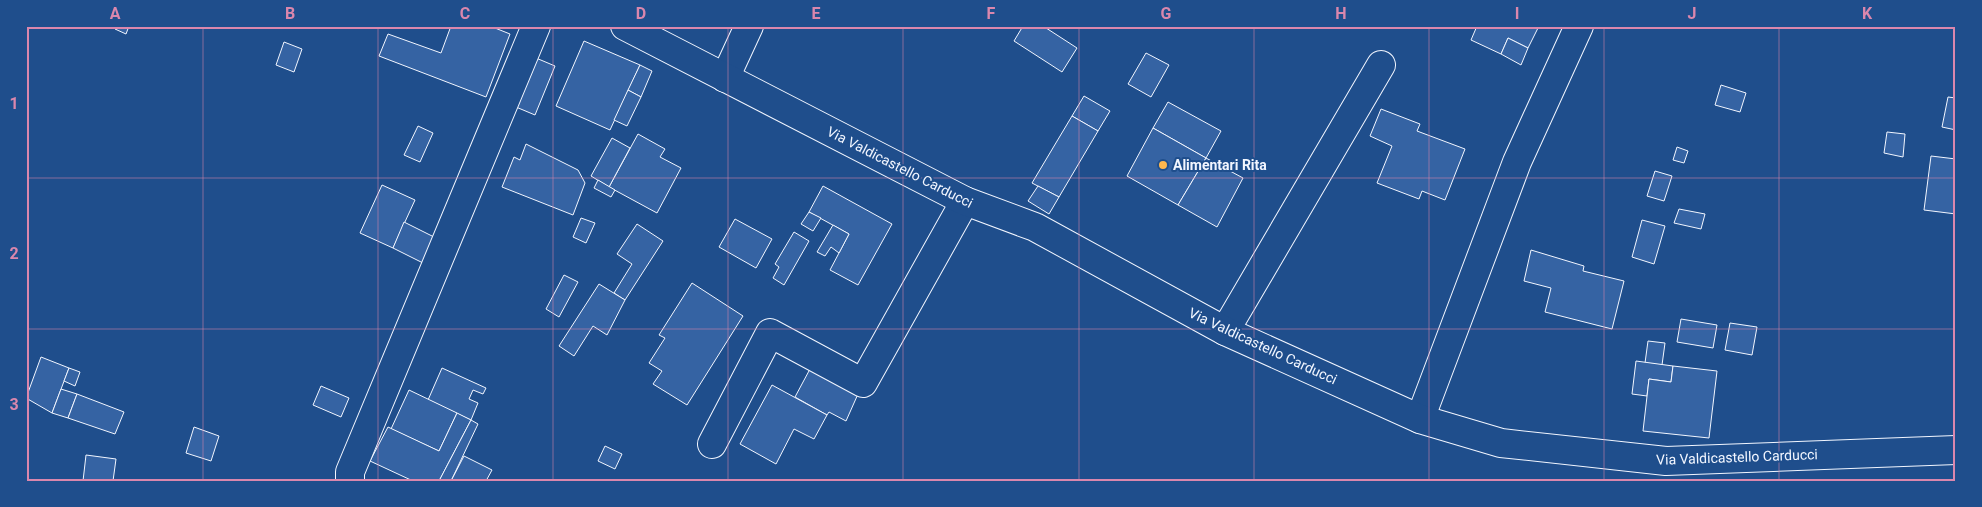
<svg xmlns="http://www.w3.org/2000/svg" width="1982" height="507" font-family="Roboto,sans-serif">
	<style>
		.building { fill: #3563a3; stroke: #f2f6ff }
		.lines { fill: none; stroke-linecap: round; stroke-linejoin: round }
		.minor-casing { stroke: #f2f6ff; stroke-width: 30 }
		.tertiary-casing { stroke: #f2f6ff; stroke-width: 30 }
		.minor { stroke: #1f4e8c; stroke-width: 28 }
		.tertiary { stroke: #1f4e8c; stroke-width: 28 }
		.grid { fill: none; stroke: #da87ad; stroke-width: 1; stroke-opacity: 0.55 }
		.poi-dot { fill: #ffb74d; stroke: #1f4e8c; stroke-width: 2 }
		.labels { text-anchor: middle; stroke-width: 4; stroke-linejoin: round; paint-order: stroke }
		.poi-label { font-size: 14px; font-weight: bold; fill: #f2f6ff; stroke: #1f4e8c; text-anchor: start }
		.street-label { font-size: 14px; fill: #f2f6ff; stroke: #1f4e8c }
		.neatline { fill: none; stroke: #da87ad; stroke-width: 2 }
		.grid-label { font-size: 16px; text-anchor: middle; font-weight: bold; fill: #da87ad }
	</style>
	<rect width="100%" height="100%" fill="#1f4e8c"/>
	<g class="building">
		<path d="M116,26H129L126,34L115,29Z"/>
		<path d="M451,26H490L510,34L486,97L379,56L388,34L441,53Z"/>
		<path d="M1023,26H1043L1077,48L1062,72L1014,41Z"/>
		<path d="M1477,26H1539L1528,48L1508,38L1501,54L1471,40Z"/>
		<path d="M1508,38L1528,48L1521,65L1501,54Z"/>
		<path d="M584,41L640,65L610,130L556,106Z"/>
		<path d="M284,42L302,49L294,72L276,65Z"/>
		<path d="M1146,53L1169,65L1151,97L1128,84Z"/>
		<path d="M536,58L555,66L535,115L516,107Z"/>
		<path d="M640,65L652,71L641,97L628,90Z"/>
		<path d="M1721,85L1746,93L1740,112L1715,105Z"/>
		<path d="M628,90L641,97L627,126L614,120Z"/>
		<path d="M1084,96L1110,111L1098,131L1072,116Z"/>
		<path d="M1948,97L1956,98V130L1942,127Z"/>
		<path d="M1168,102L1221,131L1206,158L1153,128Z"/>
		<path d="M1381,109L1420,124L1417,131L1465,149L1445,200L1422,191L1419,199L1377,183L1392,146L1370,136Z"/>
		<path d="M1072,116L1098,131L1059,197L1032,183Z"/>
		<path d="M418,126L433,133L420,162L404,155Z"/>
		<path d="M1153,128L1206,158L1178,205L1127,176Z"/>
		<path d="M1887,132L1905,134L1903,157L1884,153Z"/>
		<path d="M638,134L665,149L660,157L681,168L657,213L609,187Z"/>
		<path d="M612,138L630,148L609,187L591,176Z"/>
		<path d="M526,144L578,170L585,183L573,215L502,187L514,157L520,160Z"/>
		<path d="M1677,147L1688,151L1684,163L1673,160Z"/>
		<path d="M1931,156L1956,159V214L1924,210Z"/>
		<path d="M1206,158L1243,178L1217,227L1178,205Z"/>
		<path d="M1655,171L1672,176L1664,201L1647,196Z"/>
		<path d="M598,180L615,190L611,197L594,188Z"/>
		<path d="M382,185L415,200L393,248L360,233Z"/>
		<path d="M823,186L892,224L858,285L830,270L849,234L809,212Z"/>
		<path d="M1038,186L1059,197L1049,214L1028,201Z"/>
		<path d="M1679,209L1705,214L1701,229L1674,223Z"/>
		<path d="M809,212L821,218L813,231L801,224Z"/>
		<path d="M581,218L595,223L586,243L573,237Z"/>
		<path d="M735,219L772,239L756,268L719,247Z"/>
		<path d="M1642,220L1665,226L1654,264L1632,257Z"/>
		<path d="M404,222L436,238L425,264L393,248Z"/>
		<path d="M637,224L663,241L625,300L614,293L632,264L617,254Z"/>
		<path d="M833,225L849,234L839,253L831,247L825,256L817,252Z"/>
		<path d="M794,232L809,241L784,285L773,278L779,267L775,264Z"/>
		<path d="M1531,250L1584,266L1583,271L1624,281L1612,329L1545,312L1551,288L1524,281Z"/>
		<path d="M564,275L578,282L559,317L546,309Z"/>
		<path d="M692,283L743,316L687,405L653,384L662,371L649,363L665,338L659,335Z"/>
		<path d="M599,284L625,300L607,335L593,326L574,356L559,346Z"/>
		<path d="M1681,319L1717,325L1713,348L1677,342Z"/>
		<path d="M1730,323L1757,327L1752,355L1725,350Z"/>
		<path d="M1648,341L1665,343L1662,365L1645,363Z"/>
		<path d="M41,357L69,368L52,413L26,398Z"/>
		<path d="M1636,361L1673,366L1671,382L1649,379L1647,396L1632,394Z"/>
		<path d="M1673,366L1717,371L1709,438L1643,431L1649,379L1671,382Z"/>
		<path d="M69,368L80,372L75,386L64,381Z"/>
		<path d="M442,368L486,388L483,394L473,390L469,399L478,403L471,420L428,400Z"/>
		<path d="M810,369L858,394L846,421L829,412L827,415L795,397Z"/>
		<path d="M772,385L827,415L814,439L794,429L776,464L740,444Z"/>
		<path d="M321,386L349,398L341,417L313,405Z"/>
		<path d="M61,389L77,394L68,418L52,413Z"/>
		<path d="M409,390L457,413L439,451L391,429Z"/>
		<path d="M77,394L124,412L115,434L68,418Z"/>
		<path d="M457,413L471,420L439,481H413L370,461L388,427L439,451Z"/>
		<path d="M471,420L478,424L451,481H439Z"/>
		<path d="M194,427L219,436L211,461L186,453Z"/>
		<path d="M605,446L622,454L615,469L598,461Z"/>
		<path d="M86,455L116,459L113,481H83Z"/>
		<path d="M464,456L492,470L486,481H451Z"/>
	</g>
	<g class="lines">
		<g class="minor-casing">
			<g id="minor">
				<path d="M725,78L749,26"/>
				<path d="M1225,331L1381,65"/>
				<path d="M1420,419L1517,162L1579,26"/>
				<path d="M712,444L770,333L863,383L965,201"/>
				<path d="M350,481V472L536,26"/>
			</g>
		</g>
		<g class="tertiary-casing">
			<path id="tertiary" d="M625,26L965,201L1035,227L1225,331L1420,419L1501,443L1666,461L1956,450"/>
		</g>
		<use href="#minor" class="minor"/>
		<use href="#tertiary" class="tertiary"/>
	</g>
	<path class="grid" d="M203,26V481M378,26V481M553,26V481M728,26V481M903,26V481M1079,26V481M1254,26V481M1429,26V481M1604,26V481M1779,26V481M26,178H1956M26,329H1956"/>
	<circle class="poi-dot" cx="1163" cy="165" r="5"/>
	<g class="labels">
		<g class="poi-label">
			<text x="1173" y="170">Alimentari Rita</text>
		</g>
		<g class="street-label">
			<text transform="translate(900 167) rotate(27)" y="5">Via Valdicastello Carducci</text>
			<text transform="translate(1263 346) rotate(25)" y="5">Via Valdicastello Carducci</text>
			<text transform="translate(1737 457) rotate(-2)" y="5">Via Valdicastello Carducci</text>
		</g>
	</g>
	<rect width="1982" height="507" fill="none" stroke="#1f4e8c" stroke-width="55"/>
	<rect x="28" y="28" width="1926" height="452" class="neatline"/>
	<g class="grid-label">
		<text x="115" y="19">A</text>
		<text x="290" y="19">B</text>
		<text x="465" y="19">C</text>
		<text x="641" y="19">D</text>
		<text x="816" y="19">E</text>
		<text x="991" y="19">F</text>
		<text x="1166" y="19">G</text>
		<text x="1341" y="19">H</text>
		<text x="1517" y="19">I</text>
		<text x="1692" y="19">J</text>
		<text x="1867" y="19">K</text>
		<text x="14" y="109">1</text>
		<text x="14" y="259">2</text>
		<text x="14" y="410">3</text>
	</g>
</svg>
